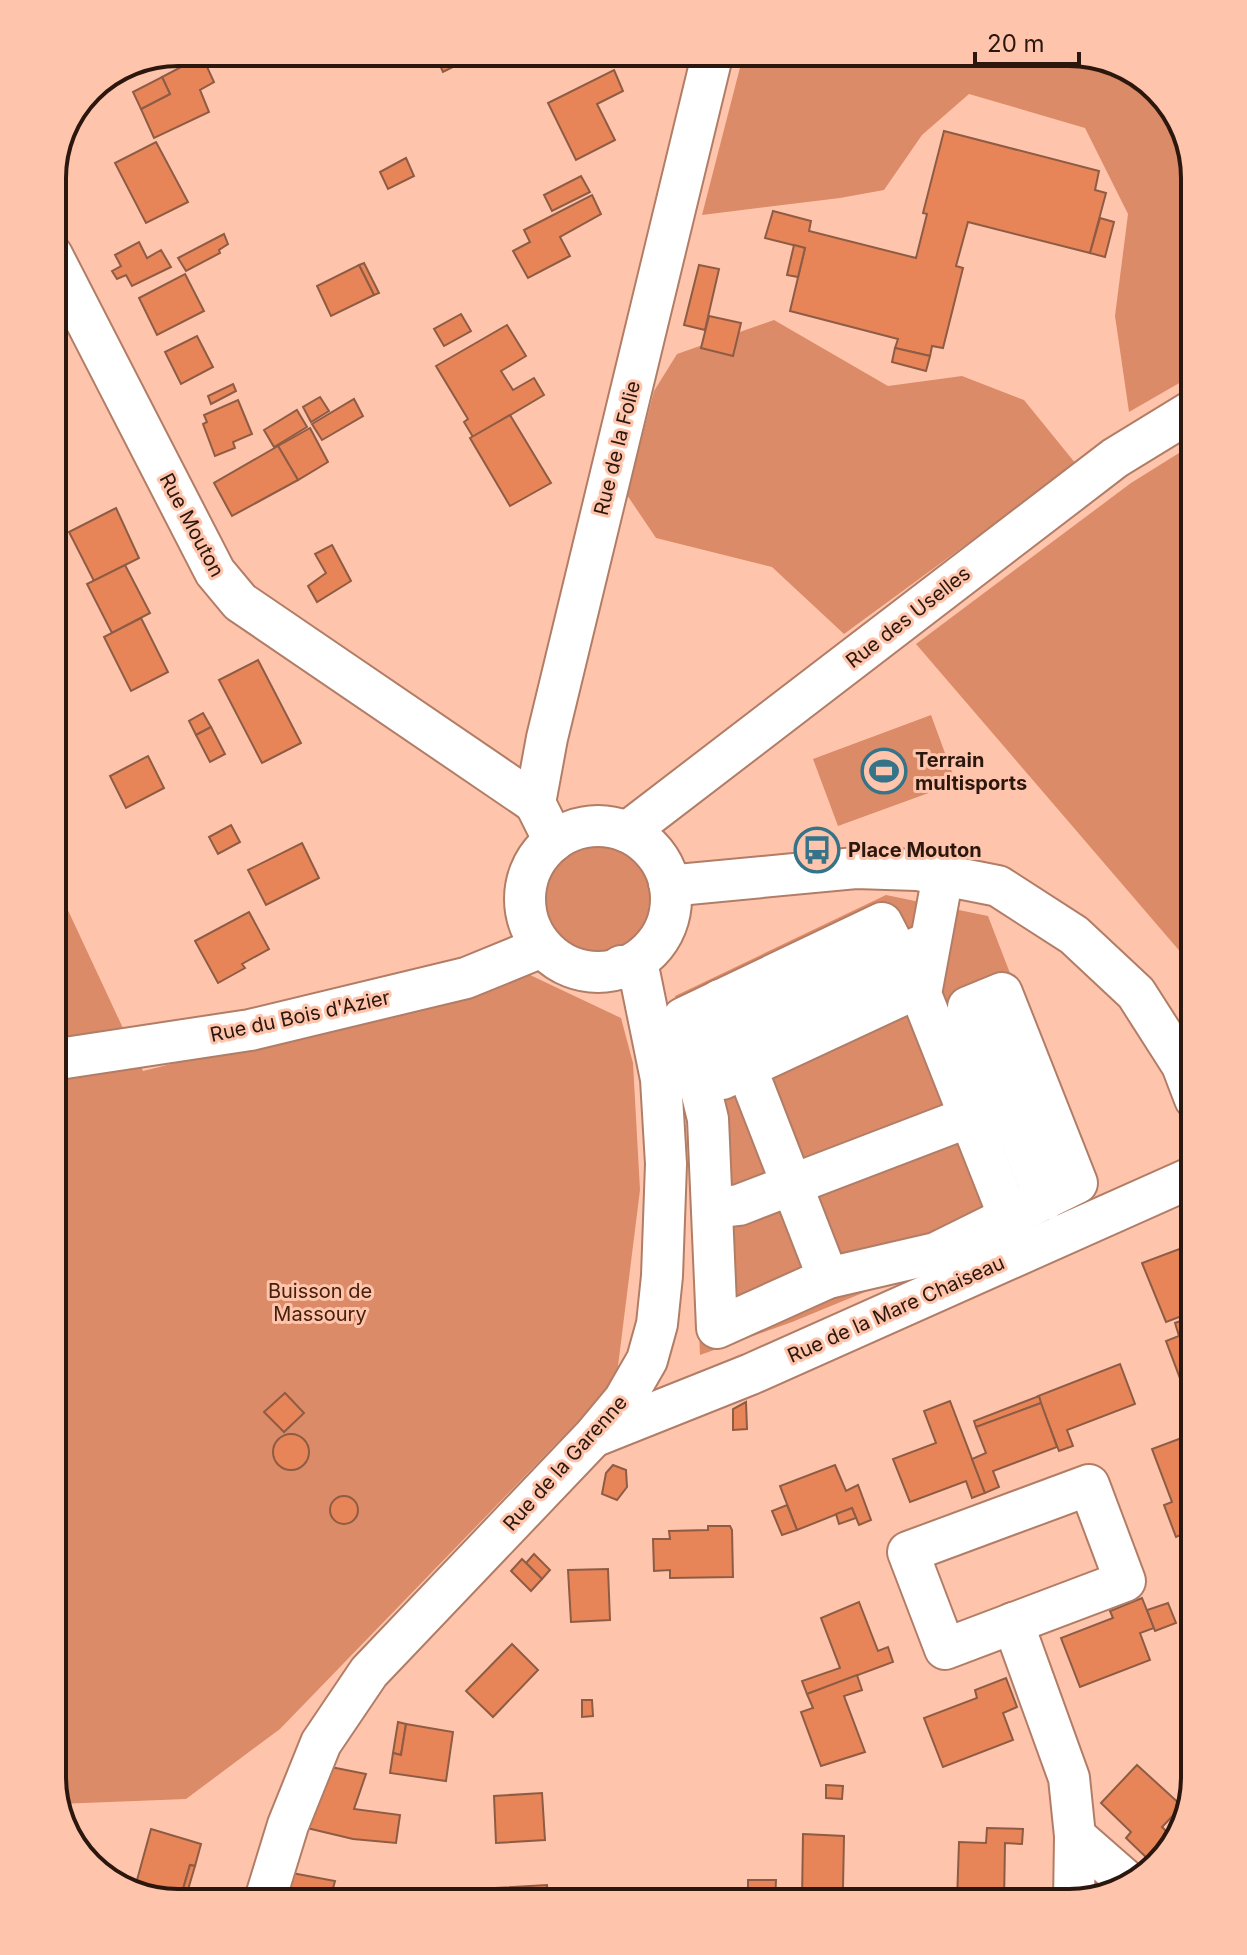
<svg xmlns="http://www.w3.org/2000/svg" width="1247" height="1955" font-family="Inter,sans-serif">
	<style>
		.green { fill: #db8b67 }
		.building { fill: #e88558; stroke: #8e5c45; stroke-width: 2 }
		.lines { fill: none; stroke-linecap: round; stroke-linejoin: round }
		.minor-casing { stroke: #b27d66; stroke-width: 44 }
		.minor { stroke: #fff; stroke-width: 40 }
		.labels { text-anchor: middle; stroke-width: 6; stroke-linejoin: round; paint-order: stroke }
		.street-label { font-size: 20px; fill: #2c170e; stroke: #ffc5ac }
		.poi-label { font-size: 20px; font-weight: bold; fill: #2c170e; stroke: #ffc5ac; text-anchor: start }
		.park-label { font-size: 20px; fill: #46200d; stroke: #ffc5ac }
		.rim { fill: none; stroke: #2c170e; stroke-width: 4 }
	</style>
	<rect width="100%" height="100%" fill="#ffc5ac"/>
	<g class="green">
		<path d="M744,52H1078L1140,73L1182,122L1195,177V374L1129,412L1115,316L1128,214L1085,128L969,94L922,135L884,190L840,198L702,215Z"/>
		<path d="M774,320L888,386L962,376L1024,400L1076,464L844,634L772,567L656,538L627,495L654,391L677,354Z"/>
		<path d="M1195,443V969L916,644L1131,483Z"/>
		<path d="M931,715L956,783L838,826L813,759Z"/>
		<circle cx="597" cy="900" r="55"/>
		<path d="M52,876L143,1071L530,975L621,1018L633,1063L640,1190L616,1382L280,1729L186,1799L58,1804L52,1777Z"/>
		<path d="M886,895L988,916L1093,1189L899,1278L792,1322L700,1355L690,1122L675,996Z"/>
	</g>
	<g class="building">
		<path d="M434,52H483L443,72Z"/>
		<path d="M580,52H617L588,67Z"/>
		<path d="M202,56L214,82L200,90L209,112L154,138L141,109L170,94L162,77Z"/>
		<path d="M614,70L623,91L597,104L615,140L576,160L548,103Z"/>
		<path d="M162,77L170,94L141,109L133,92Z"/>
		<path d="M944,131L1099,171L1095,190L1106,193L1090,253L968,222L956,266L963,268L943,348L932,346L930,356L895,348L898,339L790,311L805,248L765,238L773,211L811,221L809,231L916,258L927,214L923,213Z"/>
		<path d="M156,142L188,202L146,223L115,163Z"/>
		<path d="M406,158L414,176L388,189L380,172Z"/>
		<path d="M581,176L590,192L552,211L544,195Z"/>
		<path d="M592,195L601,214L560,237L570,256L528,278L513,251L530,242L524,230Z"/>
		<path d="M1100,218L1114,222L1105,257L1090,253Z"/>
		<path d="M224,234L228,244L219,250L220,253L186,271L178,258Z"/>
		<path d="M139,242L147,258L161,250L171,267L132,286L126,275L117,279L112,271L121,266L115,255Z"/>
		<path d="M794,245L805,248L798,277L787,275Z"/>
		<path d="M364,263L379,293L374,295L359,265Z"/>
		<path d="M359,265L374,295L331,316L317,286Z"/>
		<path d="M699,265L719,269L705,330L684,325Z"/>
		<path d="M185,274L204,311L157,335L139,298Z"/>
		<path d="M461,314L471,331L444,346L434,329Z"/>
		<path d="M709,316L741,323L733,356L701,348Z"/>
		<path d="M507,325L526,356L501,371L513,390L534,378L544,395L473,437L464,422L468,419L436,366Z"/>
		<path d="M197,336L213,367L181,384L165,352Z"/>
		<path d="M895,348L930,356L926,371L892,362Z"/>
		<path d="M233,384L236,391L211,404L208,396Z"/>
		<path d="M320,397L329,411L311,422L303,407Z"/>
		<path d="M354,399L363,416L322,440L312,424Z"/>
		<path d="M238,400L252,434L233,442L235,448L215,456L203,424L207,422L204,415Z"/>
		<path d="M297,410L307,427L274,447L264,430Z"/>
		<path d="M510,415L551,483L510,506L470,438Z"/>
		<path d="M310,428L328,462L298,480L278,446Z"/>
		<path d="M278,446L298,480L232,516L214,483Z"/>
		<path d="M116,508L139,558L94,581L69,532Z"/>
		<path d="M332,545L351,581L317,602L308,586L326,573L315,554Z"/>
		<path d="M125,565L150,613L112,633L87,584Z"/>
		<path d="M141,618L168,672L131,691L104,637Z"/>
		<path d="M258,660L301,743L262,763L219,680Z"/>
		<path d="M203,713L211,727L196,735L189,721Z"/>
		<path d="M211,727L225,754L210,762L196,735Z"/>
		<path d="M148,756L164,788L126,808L110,776Z"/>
		<path d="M231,825L240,842L218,854L209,837Z"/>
		<path d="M302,843L319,878L266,905L248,870Z"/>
		<path d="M249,912L269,949L242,964L245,968L218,983L195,941Z"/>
		<path d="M1182,1248L1195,1283V1311L1166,1322L1142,1263Z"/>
		<path d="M1195,1316V1394L1187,1397L1166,1341L1179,1336L1175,1323Z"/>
		<path d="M1120,1364L1135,1404L1067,1430L1073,1446L1059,1451L1038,1396Z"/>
		<path d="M285,1393L304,1413L284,1432L264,1412Z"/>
		<path d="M1039,1396L1041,1403L976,1427L974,1421Z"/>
		<path d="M950,1401L985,1493L972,1498L966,1481L910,1502L893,1459L936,1443L924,1411Z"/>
		<path d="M746,1402L747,1429L733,1430V1409Z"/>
		<path d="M1041,1403L1057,1447L993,1471L999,1487L985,1493L972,1459L986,1453L976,1427Z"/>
		<path d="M1195,1433V1529L1176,1537L1164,1505L1172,1502L1152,1449Z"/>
		<circle cx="291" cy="1452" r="18"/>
		<path d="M613,1465L626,1470L627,1487L617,1500L602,1494L606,1473Z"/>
		<path d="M835,1465L846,1491L858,1485L871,1520L859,1525L852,1508L797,1530L780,1486Z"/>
		<circle cx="344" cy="1510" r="14"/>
		<path d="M787,1505L797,1530L782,1535L772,1511Z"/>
		<path d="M852,1508L856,1518L839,1524L836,1514Z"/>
		<path d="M708,1526H730L732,1530L733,1577L670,1578V1570L654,1571L653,1539H670L669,1531L708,1530Z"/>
		<path d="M1195,1529V1567L1194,1568L1181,1535Z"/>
		<path d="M534,1554L550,1570L542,1579L526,1563Z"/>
		<path d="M522,1559L542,1579L531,1591L511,1571Z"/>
		<path d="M608,1569L610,1620L571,1622L568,1570Z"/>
		<path d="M1142,1598L1154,1628L1140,1633L1150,1660L1080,1687L1061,1638L1113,1618L1110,1611Z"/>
		<path d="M859,1602L878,1651L888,1647L893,1662L807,1694L802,1681L840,1668L821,1618Z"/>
		<path d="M1168,1603L1176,1623L1155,1631L1147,1610Z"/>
		<path d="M512,1644L538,1670L493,1717L466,1691Z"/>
		<path d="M857,1675L862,1690L844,1696L865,1752L821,1766L801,1712L813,1708L807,1694Z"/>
		<path d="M1006,1678L1017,1707L1003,1713L1013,1740L943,1767L924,1718L977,1698L975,1690Z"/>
		<path d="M582,1700H592L593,1716L582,1717Z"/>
		<path d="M398,1722L406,1724L401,1755L393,1753Z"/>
		<path d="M406,1724L453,1732L446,1781L390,1773L393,1753L401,1755Z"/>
		<path d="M1137,1765L1182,1806L1162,1827L1173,1838L1151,1862L1126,1838L1131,1832L1101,1803Z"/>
		<path d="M331,1767L366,1774L354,1809L400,1815L396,1843L353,1839L307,1828Z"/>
		<path d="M826,1785L843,1786L842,1799L826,1798Z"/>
		<path d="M542,1793L545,1840L496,1843L494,1796Z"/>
		<path d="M987,1828L1023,1829L1022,1844L1005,1843L1004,1903L957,1901L959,1842L986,1843Z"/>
		<path d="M151,1829L201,1844L195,1866L190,1865L179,1903L134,1891Z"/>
		<path d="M803,1834L844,1836L843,1888L862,1889L861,1901H802Z"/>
		<path d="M190,1865L195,1866L184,1903H179Z"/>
		<path d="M292,1873L335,1881L329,1903H315L286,1896Z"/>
		<path d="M748,1880H776L775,1902L748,1901Z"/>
		<path d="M547,1885L548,1903H496L495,1888Z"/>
	</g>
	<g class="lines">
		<g class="minor-casing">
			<g id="minor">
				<path d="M52,255L215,572L240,602L535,803"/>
				<circle cx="598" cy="899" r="73"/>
				<path d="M627,832L1115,458L1195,409"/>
				<path d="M554,841L535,803L547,738L713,52"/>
				<path d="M943,875L921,994L1009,1217"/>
				<path d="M669,883L678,885L856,868L917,870L998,886L1074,935L1136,993L1182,1065L1195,1099"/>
				<path d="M899,956L882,923L683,1018L708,1119L717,1328L828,1278L936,1253L1077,1183L1002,993L968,1007L1045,1200"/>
				<path d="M720,1000L828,1278"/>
				<path d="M709,1044L923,945"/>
				<path d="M52,1060L250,1030L466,978L542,947"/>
				<path d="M722,1079L922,986"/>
				<path d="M713,1208L739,1205L995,1107"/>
				<path d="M598,1435L751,1374L1195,1176"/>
				<path d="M1089,1485L1125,1581L945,1649L908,1552Z"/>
				<path d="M1013,1623L1069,1778L1075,1836L1074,1902"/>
				<path d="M1075,1836L1131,1885"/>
				<path d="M264,1903L288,1825L321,1743L369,1672L594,1436L624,1400L647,1360L657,1324L662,1276L666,1164L661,1079L640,976L621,966"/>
			</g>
		</g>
		<use href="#minor" class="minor"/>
	</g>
	<defs>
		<g id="stadium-ring" transform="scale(2.3)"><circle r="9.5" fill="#ffc5ac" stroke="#357389" stroke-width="1.5"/><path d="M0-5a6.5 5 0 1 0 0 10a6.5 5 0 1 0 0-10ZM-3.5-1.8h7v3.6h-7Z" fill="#357389"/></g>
		<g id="bus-ring" transform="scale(2.3)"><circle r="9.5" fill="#ffc5ac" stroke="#357389" stroke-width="1.5"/><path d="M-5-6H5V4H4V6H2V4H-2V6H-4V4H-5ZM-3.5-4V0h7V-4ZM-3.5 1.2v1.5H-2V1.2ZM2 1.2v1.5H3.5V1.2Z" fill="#357389"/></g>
	</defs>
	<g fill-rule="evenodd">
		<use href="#stadium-ring" x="884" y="771"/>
		<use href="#bus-ring" x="817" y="850"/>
	</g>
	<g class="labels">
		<g class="street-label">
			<text transform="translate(617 448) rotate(-76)" y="7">Rue de la Folie</text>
			<text transform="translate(192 525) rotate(62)" y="7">Rue Mouton</text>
			<text transform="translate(908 617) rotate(-38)" y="7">Rue des Uselles</text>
			<text transform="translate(300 1016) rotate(-12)" y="7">Rue du Bois d'Azier</text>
			<text transform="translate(896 1309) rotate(-24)" y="7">Rue de la Mare Chaiseau</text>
			<text transform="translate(565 1463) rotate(-48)" y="7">Rue de la Garenne</text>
		</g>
		<g class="poi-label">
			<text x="915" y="767">Terrain<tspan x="915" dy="23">multisports</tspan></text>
			<text x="848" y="857">Place Mouton</text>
		</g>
		<g class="park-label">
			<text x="320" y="1298">Buisson de<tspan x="320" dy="23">Massoury</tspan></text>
		</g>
	</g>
	<path d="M0 0H1247V1955H0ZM178 66H1069A112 112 0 0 1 1181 178V1777A112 112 0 0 1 1069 1889H178A112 112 0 0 1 66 1777V178A112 112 0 0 1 178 66Z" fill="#ffc5ac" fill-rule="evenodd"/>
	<path class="rim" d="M178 66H1069A112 112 0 0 1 1181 178V1777A112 112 0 0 1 1069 1889H178A112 112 0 0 1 66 1777V178A112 112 0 0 1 178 66Z"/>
	<path d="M975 52v12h104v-12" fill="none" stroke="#2c170e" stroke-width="4"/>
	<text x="987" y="52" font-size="24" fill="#2c170e" stroke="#ffc5ac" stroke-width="6" paint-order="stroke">20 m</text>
</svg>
